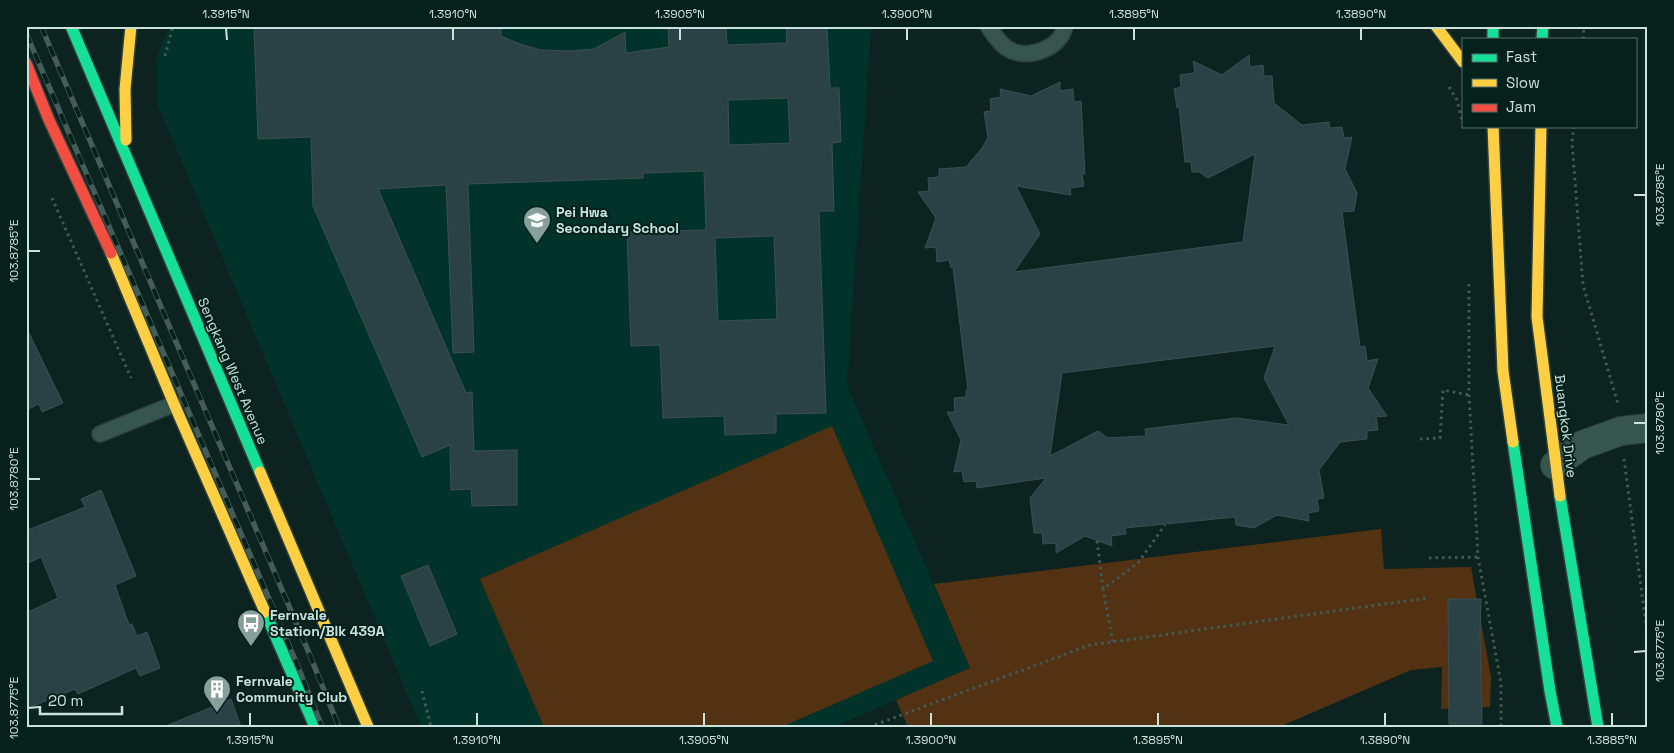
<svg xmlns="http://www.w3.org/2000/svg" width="1674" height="753" font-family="'Space Grotesk',sans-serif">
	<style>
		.built { fill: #02332a }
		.green { fill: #523213 }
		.building { fill: #2a4246; stroke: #3d4f51; fill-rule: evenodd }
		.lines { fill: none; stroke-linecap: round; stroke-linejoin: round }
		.lane-casing { stroke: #2c403c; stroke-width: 18 }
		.street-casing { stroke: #2c403c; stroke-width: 30 }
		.fast-casing { stroke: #2c403c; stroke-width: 14 }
		.slow-casing { stroke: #2c403c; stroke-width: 14 }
		.jam-casing { stroke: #2c403c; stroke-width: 14 }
		.path { stroke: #425a56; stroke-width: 3; stroke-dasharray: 2.5 4; stroke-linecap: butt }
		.lane { stroke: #36554f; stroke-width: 15 }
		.street { stroke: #36554f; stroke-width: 28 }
		.fast { stroke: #16e098; stroke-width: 11 }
		.slow { stroke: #ffcf43; stroke-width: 11 }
		.jam { stroke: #f24e42; stroke-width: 11 }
		.rail-casing { stroke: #445d58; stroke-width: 5.5 }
		.rail { stroke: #05211c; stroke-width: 4; stroke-dasharray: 11; stroke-linecap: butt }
		.ticks { fill: none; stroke: #c9e3dc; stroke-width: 2 }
		.labels { text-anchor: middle; stroke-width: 4; stroke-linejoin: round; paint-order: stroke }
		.poi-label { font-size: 14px; font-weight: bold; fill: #c9e3dc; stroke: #05211c; text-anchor: start }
		.street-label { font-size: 14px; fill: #c9e3dc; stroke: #05211c }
		.neatline { fill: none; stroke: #c9e3dc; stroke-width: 2 }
		.ticks-label { font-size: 12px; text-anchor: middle; fill: #c9e3dc }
	</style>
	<rect width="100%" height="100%" fill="#0c231f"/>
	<path class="built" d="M174,26H871L847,385L970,669L832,727H421L157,103L156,60L166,34Z"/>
	<g class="green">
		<path d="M832,426L933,661L781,727H544L480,579Z"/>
		<path d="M1381,529L1384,569L1471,567L1491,677L1490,707L1441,709L1442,667L1411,670L1279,727H908L896,700L970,668L934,584Z"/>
	</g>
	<g class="building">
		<path d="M291,26H501V36L520,44L541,50L570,51L594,49L625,32L626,53L669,47L668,26H726L727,45L787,43L786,26H827L830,88H839L841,142L832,143L834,211H819L826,413L776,414V433L725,435L724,416L663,418L660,345L631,346L627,232L706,230L704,171L643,173V178L468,184L474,352L453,353L446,185L378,189L466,393L472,392L474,451L517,450V505L472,506L471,489L451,490L450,445L422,457L313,206L311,137L258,139L254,28ZM788,98L790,143L729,145L728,100ZM774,236L777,319L718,321L715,238Z"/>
		<path d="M1249,55L1250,67L1263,65L1264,76H1272L1274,103L1293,118L1302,125L1329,122L1330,128L1342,127L1344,138L1352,137L1345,169L1357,193L1354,211L1342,212L1360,347L1365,346L1367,361L1378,359L1368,388L1387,416L1376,417L1378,430L1367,431V439L1340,442L1319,470L1324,498L1317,499L1319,511L1308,513L1309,521L1277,515L1254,528L1236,525L1235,517L1125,528L1126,534L1111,536L1112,546L1085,536L1056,553V543L1043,544L1042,533H1034L1030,498L1046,478L977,488L976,481L964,482L962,471L954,472L961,440L947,412H955L954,398L966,397V390H968L953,267L951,268L949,260L937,262L936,247L925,248L936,218L918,192L929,191L928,178L939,177V169L966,167L982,148L988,138L984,112L991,111L990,99L1001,97L1000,89L1031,96L1060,82V91L1073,89L1074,102L1081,101L1085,174H1082L1084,186L1070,188L1071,195L1016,186L1040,234L1014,272L1243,242L1255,154L1208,178L1199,172H1192L1191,162H1185L1179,107L1177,108L1174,89L1181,87L1180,75L1195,73L1193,61L1222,75ZM1275,346L1264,378L1289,425L1236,418L1145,429L1146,436L1108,438L1098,431L1050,456L1062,373Z"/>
		<path d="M26,327L63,403L42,412L39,404L26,410Z"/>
		<path d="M101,490L136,576L115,585L129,625L132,624L137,636L147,632L160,668L140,676L136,668L78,694L75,689L26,709V613L58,598L41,557L26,564V531L85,507L81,499Z"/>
		<path d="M428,565L457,634L430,646L401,576Z"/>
		<path d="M1448,599H1481L1480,634L1482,724H1449Z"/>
		<path d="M231,699L241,727H166V726Z"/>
	</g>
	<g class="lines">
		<g class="lane-casing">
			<g id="lane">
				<path d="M988,26C994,34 1001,46 1010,50C1029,60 1061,48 1065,26"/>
				<path d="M100,434L174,404"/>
			</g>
		</g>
		<g class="street-casing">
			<path id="street" d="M1555,465L1582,445L1621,431L1648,428"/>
		</g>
		<g class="fast-casing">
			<g id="fast">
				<path d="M71,26L260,472"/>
				<path d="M1493,26V39"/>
				<path d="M1542,39L1543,26"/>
				<path d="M1513,442L1550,691L1557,727"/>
				<path d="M1560,496L1598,727"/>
				<path d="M265,612L315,727"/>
			</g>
		</g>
		<g class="slow-casing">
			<g id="slow">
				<path d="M1436,26L1463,62"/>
				<path d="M1493,126L1503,371L1513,442"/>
				<path d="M1541,126L1537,317L1560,496"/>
				<path d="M126,140L125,89L131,26"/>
				<path d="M111,253L174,404L265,612"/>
				<path d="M260,472L368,727"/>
			</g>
		</g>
		<g class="jam-casing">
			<path id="jam" d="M26,63L49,120L111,253"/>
		</g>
		<g class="path">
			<path d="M1583,39L1584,26"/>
			<path d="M165,56L173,26"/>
			<path d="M1449,87L1457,100L1463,123"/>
			<path d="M1574,126L1572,142L1583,285L1618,404"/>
			<path d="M52,198L131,378"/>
			<path d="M1469,284V395L1478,557L1501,683V727"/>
			<path d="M1420,439L1440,438L1443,390L1469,395"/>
			<path d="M1624,459L1648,640"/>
			<path d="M1097,541L1103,588"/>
			<path d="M1429,558L1478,557"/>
			<path d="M1113,642L1103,589L1138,563L1165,525"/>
			<path d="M422,691L431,727"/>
			<path d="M869,727L1090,645L1428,598"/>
		</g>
		<use href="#lane" class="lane"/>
		<use href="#street" class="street"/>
		<use href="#fast" class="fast"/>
		<use href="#slow" class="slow"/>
		<use href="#jam" class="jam"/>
		<g class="rail-casing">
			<g id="rail">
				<path d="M41,26L309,653L339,727"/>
				<path d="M26,33L297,664L322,727"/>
			</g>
		</g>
		<use href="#rail" class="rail"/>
	</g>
	<path class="ticks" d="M226,28L227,40M453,28V40M680,28V40M907,28V40M1134,28V40M1361,28V40M1634,195H1646M28,251H40M1634,423H1646M28,479H40M1634,652L1646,651M28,708L40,707M250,713V726M477,713V726M704,713V726M931,713V726M1158,713V726M1385,713V726M1612,713V726"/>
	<defs>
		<g id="school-pin" transform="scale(1.4375)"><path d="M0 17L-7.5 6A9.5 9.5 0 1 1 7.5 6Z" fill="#87a09a" stroke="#05211c"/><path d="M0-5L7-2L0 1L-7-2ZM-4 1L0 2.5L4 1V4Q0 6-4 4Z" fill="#fff"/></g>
		<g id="bus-pin" transform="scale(1.4375)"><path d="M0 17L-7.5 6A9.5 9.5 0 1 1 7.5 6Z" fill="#87a09a" stroke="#05211c"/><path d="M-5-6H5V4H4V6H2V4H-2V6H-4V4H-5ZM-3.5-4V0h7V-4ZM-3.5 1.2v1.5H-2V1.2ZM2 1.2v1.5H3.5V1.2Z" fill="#fff"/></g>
		<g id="building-pin" transform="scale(1.4375)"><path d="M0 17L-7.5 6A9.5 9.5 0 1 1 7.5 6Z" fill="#87a09a" stroke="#05211c"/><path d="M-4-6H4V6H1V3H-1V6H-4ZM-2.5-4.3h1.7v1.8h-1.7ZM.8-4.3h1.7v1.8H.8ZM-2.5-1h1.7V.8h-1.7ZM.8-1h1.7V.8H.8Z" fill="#fff"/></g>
	</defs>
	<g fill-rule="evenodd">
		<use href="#school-pin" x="537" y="220"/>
		<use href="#bus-pin" x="251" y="623"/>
		<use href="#building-pin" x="217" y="689"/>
	</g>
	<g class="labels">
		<g class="poi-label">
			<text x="556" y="217">Pei Hwa<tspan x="556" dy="16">Secondary School</tspan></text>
			<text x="270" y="620">Fernvale<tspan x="270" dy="16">Station/Blk 439A</tspan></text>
			<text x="236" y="686">Fernvale<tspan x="236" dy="16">Community Club</tspan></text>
		</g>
		<g class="street-label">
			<text transform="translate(233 371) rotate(67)" y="5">Sengkang West Avenue</text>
			<text transform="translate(1566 426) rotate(83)" y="5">Buangkok Drive</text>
		</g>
	</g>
	<rect width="1674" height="753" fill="none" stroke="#05211c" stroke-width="55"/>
	<rect x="1462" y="38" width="175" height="90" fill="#05211c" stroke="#536f69"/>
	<rect x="1472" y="54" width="25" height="8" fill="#16e098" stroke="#536f69"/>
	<text x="1506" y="62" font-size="15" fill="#c9e3dc">Fast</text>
	<rect x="1472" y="79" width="25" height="8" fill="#ffcf43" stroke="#536f69"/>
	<text x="1506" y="88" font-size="15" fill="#c9e3dc">Slow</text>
	<rect x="1472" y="104" width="25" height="8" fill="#f24e42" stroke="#536f69"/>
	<text x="1506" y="112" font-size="15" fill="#c9e3dc">Jam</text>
	<path d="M40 706v8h82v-8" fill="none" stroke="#c9e3dc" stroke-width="2.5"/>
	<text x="48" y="706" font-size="15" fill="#c9e3dc" stroke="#05211c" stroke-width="4" paint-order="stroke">20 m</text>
	<rect x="28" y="28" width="1618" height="698" class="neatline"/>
	<g class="ticks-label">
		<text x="226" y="18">1.3915°N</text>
		<text x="453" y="18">1.3910°N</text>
		<text x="680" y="18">1.3905°N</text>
		<text x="907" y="18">1.3900°N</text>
		<text x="1134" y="18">1.3895°N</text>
		<text x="1361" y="18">1.3890°N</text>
		<text transform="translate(1660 195) rotate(-90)" y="4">103.8785°E</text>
		<text transform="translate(14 251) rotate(-90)" y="4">103.8785°E</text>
		<text transform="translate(1660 423) rotate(-90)" y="4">103.8780°E</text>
		<text transform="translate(14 479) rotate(-90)" y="4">103.8780°E</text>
		<text transform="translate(1660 651) rotate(-90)" y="4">103.8775°E</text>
		<text transform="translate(14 708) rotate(-90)" y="4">103.8775°E</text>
		<text x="250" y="744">1.3915°N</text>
		<text x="477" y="744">1.3910°N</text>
		<text x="704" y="744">1.3905°N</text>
		<text x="931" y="744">1.3900°N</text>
		<text x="1158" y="744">1.3895°N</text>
		<text x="1385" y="744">1.3890°N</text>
		<text x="1612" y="744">1.3885°N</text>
	</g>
</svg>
